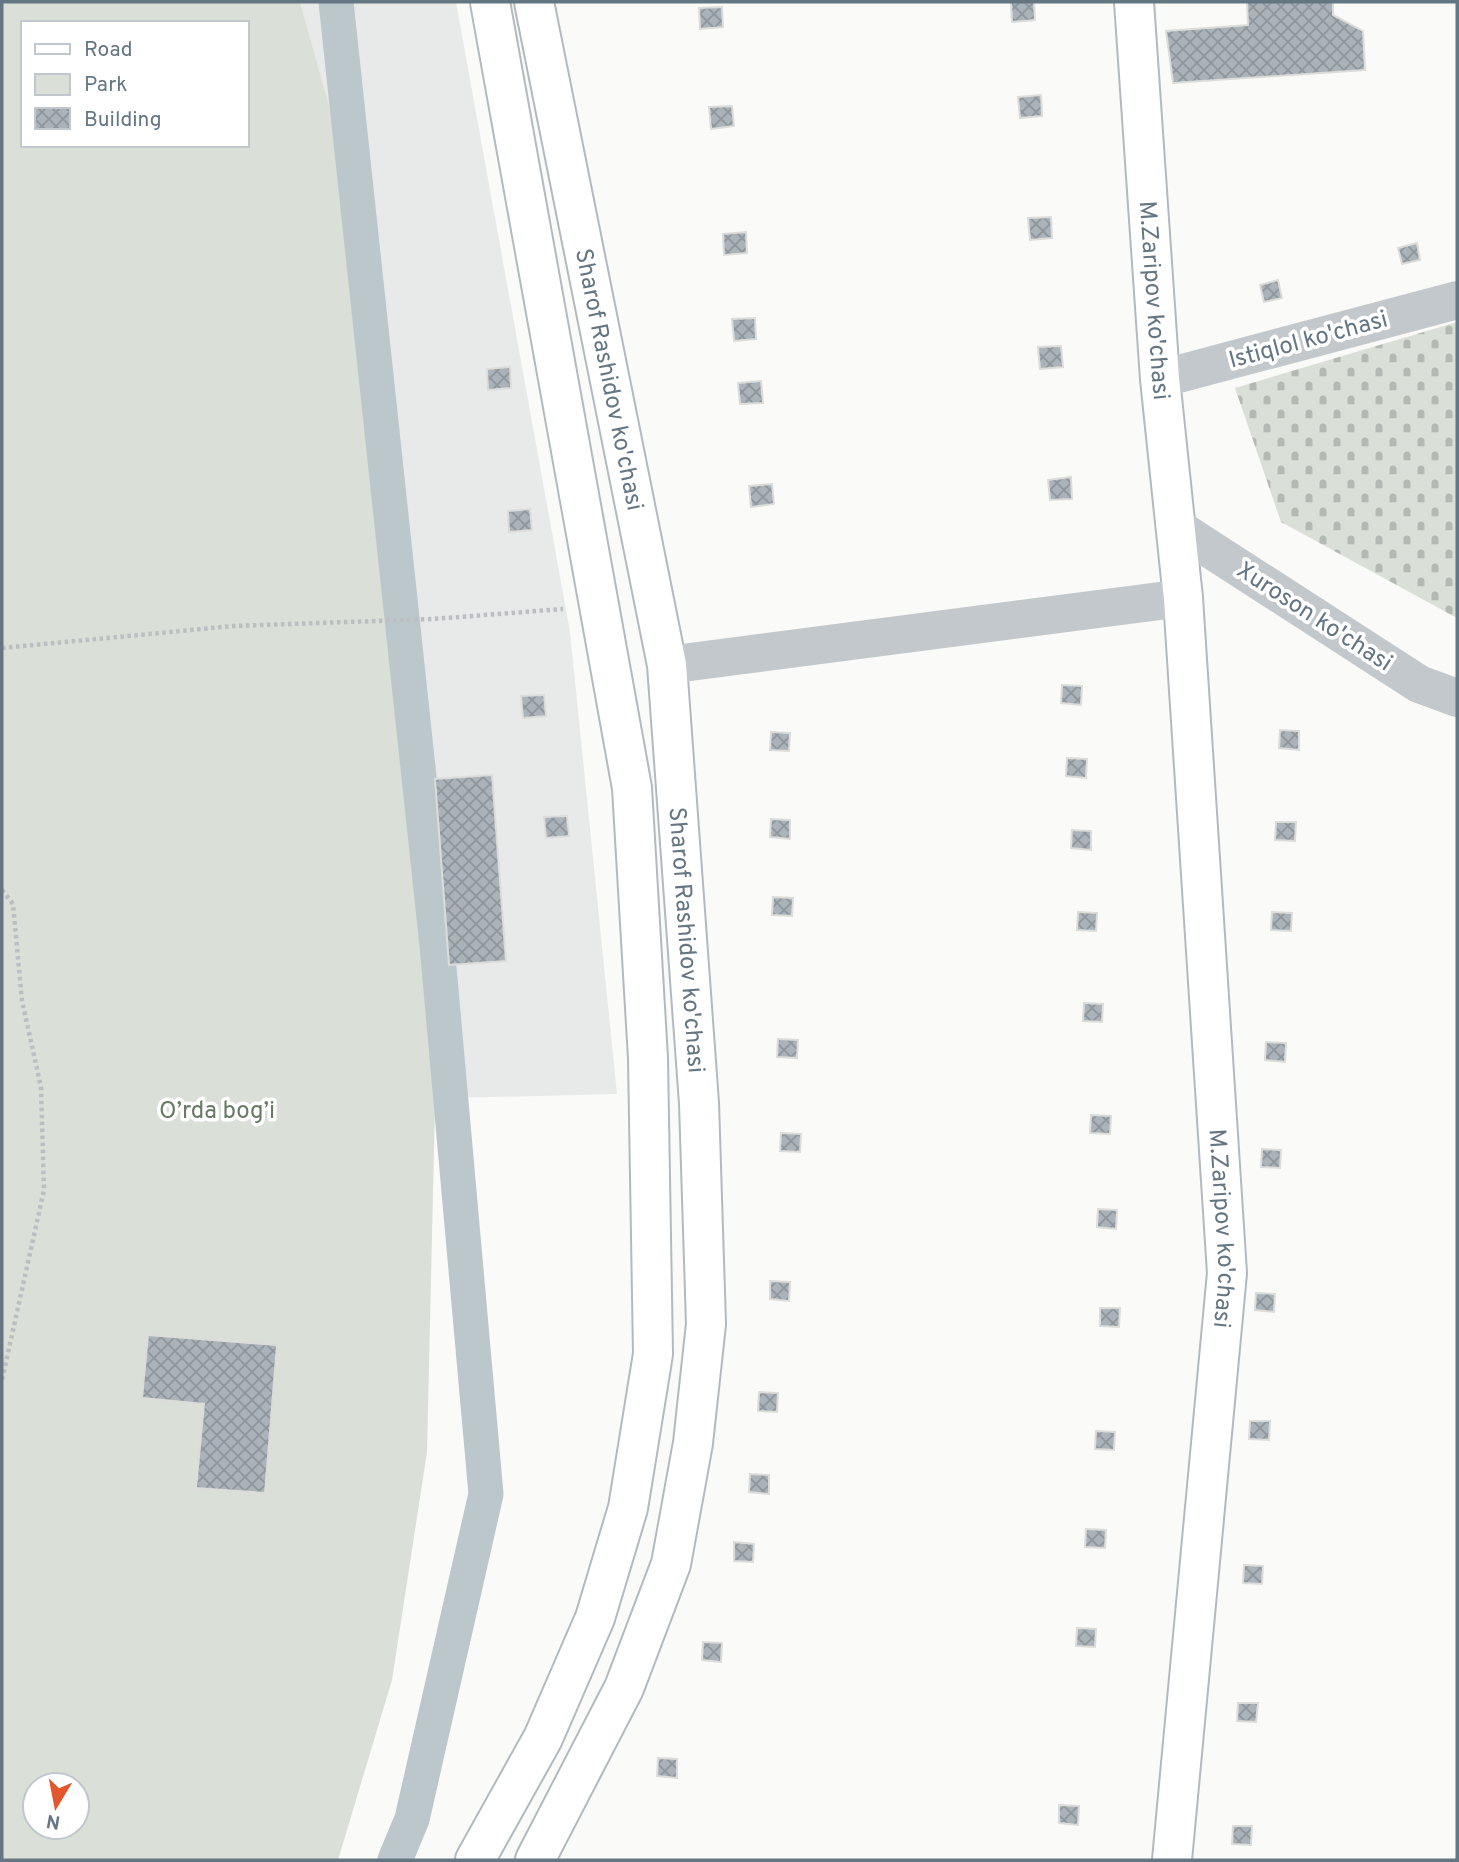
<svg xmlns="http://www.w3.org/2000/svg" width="1459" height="1862" font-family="Overpass,sans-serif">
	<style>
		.built { fill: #e8e9e9 }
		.green { fill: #dadfd7; fill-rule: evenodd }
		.cemetery { fill: url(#cemetery-stones) }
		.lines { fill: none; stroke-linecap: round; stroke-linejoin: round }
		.canal { stroke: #bbc7cb; stroke-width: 35 }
		.building { fill: url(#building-cross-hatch); stroke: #dcdcda; stroke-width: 2 }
		.secondary-casing { stroke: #b3babf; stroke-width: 42 }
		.path { stroke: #bbbfc2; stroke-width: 4.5; stroke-dasharray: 3.5 3.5; stroke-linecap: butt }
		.street { stroke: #c3c8cc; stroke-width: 38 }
		.secondary { stroke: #fff; stroke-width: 38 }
		.labels { text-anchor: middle; stroke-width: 7; stroke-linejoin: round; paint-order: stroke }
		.street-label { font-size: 24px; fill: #657683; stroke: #fff }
		.park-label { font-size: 24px; fill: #687a64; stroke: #fff }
	</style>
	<defs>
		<pattern id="cemetery-stones" width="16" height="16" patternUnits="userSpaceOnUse" patternTransform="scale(1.75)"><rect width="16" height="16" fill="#dadfd7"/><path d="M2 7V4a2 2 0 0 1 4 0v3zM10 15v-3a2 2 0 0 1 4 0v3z" fill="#b4b9b4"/></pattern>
		<pattern id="building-cross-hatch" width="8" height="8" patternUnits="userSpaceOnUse" patternTransform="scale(1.75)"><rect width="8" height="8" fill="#aab3b9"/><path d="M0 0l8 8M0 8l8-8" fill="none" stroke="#8e969c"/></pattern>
	</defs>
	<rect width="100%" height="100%" fill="#fafaf8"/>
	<path class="built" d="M300,2H456L570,632L617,1094L452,1098L437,1019L412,767L336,130Z"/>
	<path class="green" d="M2,2H300L336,130L382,541L412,767L437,1019L427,1452L392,1680L338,1860H2ZM23,23H247V145H23ZM35,1785H77V1827H35Z"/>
	<path class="cemetery" d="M1457,322V618L1281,522L1235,388Z"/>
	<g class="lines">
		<path class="canal" d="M336,2L437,945L486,1494L412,1819L395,1860"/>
	</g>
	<g class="building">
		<path d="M1011,2H1034L1035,20L1012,22Z"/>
		<path d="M1247,2H1333V15L1363,31L1365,70L1173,83L1166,31L1248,25Z"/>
		<path d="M722,7L723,27L700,29L699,8Z"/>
		<path d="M1041,95L1042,116L1020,118L1018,97Z"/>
		<path d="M732,106L734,126L711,129L709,107Z"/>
		<path d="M1051,217L1052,238L1030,240L1028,218Z"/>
		<path d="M746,232L747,253L724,255L723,234Z"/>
		<path d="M1417,243L1420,260L1402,264L1398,248Z"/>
		<path d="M1278,280L1282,298L1264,302L1260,285Z"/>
		<path d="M755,318L756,339L734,341L732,319Z"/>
		<path d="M1061,346L1063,367L1040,369L1038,347Z"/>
		<path d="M510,367L511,388L488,390L487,369Z"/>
		<path d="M761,381L763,403L740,404L738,383Z"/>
		<path d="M1071,477L1072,499L1050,500L1048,480Z"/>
		<path d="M772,484L774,504L751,507L749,486Z"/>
		<path d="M530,509L532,530L509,532L508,511Z"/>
		<path d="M1062,685L1082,686L1081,705L1061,703Z"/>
		<path d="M544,695L546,716L523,718L521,696Z"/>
		<path d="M1280,730L1299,731V750L1279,748Z"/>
		<path d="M771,732L790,733L789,751L770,750Z"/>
		<path d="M1067,758L1087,759L1086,778L1066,776Z"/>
		<path d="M492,775L506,961L449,965L435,779Z"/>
		<path d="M567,816L569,836L546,838L544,817Z"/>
		<path d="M771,819L790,820V839L770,837Z"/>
		<path d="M1276,822H1296L1295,841L1275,840Z"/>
		<path d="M1072,830L1091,831V850L1071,848Z"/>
		<path d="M773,897L793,898L792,916L772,915Z"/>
		<path d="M1078,912L1097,913L1096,931L1077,930Z"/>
		<path d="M1272,912L1292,913L1291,931L1271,930Z"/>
		<path d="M1084,1003L1103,1004L1102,1022L1083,1021Z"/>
		<path d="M778,1039L798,1040L797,1058L777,1057Z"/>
		<path d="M1266,1042L1286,1043L1285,1062L1265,1060Z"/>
		<path d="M1091,1115L1111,1116L1110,1134L1090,1133Z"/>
		<path d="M781,1133L801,1134L800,1152L780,1151Z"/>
		<path d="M1262,1149L1281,1150L1280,1168L1261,1167Z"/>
		<path d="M1098,1209L1117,1210L1116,1229L1097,1227Z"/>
		<path d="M770,1281L790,1282L789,1301L770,1299Z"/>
		<path d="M1256,1293L1275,1294L1274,1312L1255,1310Z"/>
		<path d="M1100,1308H1120L1119,1327L1100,1326Z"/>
		<path d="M148,1335L277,1345L265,1493L196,1488L204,1404L142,1398Z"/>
		<path d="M759,1392L778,1393L777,1412L758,1411Z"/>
		<path d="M1250,1421H1270L1269,1440L1249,1439Z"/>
		<path d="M1096,1431L1115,1432L1114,1450L1095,1449Z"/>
		<path d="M750,1474L769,1475V1494L749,1492Z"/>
		<path d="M1086,1529L1106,1530L1105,1548L1085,1547Z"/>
		<path d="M734,1542L754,1544L753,1562L734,1561Z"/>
		<path d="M1244,1565L1263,1566L1262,1584L1243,1583Z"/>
		<path d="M1077,1628L1096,1629L1095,1647L1076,1646Z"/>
		<path d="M703,1642L722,1643L721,1662L702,1660Z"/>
		<path d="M1238,1703H1258L1256,1722L1237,1721Z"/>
		<path d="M658,1758L677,1759V1778L657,1776Z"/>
		<path d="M1059,1805L1079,1806L1078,1825L1059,1823Z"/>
		<path d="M1233,1826H1252L1251,1845L1232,1844Z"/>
	</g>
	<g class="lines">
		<g class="secondary-casing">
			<g id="secondary">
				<path id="s1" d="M534,2L667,665L699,1103L706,1324L693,1443L671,1564L624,1688L535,1860"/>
				<path id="s2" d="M1134,2L1160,379L1183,598L1227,1273L1172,1860"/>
				<path d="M475,1860L543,1738L595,1618L628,1508L653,1354L648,1058L632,788L490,2"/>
			</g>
		</g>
		<g class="path">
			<path d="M2,648L233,626L433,619L563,609"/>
			<path d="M2,890L13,904L22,1001L41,1087L44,1190L2,1380"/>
		</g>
		<g class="street">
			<path d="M1160,379L1457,300"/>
			<path d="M1176,527L1419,684L1457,698"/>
			<path d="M667,665L1183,598"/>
		</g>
		<use href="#secondary" class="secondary"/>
	</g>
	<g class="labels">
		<g class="street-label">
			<text dy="8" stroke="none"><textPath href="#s2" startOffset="299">M.Zaripov ko'chasi</textPath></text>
			<text transform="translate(1308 339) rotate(-15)" y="8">Istiqlol ko'chasi</text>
			<text dy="8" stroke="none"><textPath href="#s1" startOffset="385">Sharof Rashidov ko'chasi</textPath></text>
			<text transform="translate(1315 616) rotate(33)" y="8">Xuroson ko'chasi</text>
			<text dy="8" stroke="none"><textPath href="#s1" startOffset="952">Sharof Rashidov ko'chasi</textPath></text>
			<text dy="8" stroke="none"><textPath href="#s2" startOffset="1230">M.Zaripov ko'chasi</textPath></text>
		</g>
		<g class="park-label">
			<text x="217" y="1118">O’rda bog’i</text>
		</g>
	</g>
	<rect width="1459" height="1862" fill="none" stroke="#657683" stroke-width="7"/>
	<rect x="21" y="21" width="228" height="126" fill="#ffffff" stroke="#c1c8cd" stroke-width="2"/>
	<rect x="35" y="44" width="35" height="10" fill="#ffffff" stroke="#c1c8cd" stroke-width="2"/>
	<text x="84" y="56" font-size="21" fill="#657683">Road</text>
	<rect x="35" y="74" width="35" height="21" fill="#dadfd7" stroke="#c1c8cd" stroke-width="2"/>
	<text x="84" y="91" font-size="21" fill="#657683">Park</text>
	<rect x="35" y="108" width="35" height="21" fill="url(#building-cross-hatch)" stroke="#c1c8cd" stroke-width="2"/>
	<text x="84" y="126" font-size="21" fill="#657683">Building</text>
	<g transform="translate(56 1806) rotate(190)"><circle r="33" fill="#ffffff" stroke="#c1c8cd" stroke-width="2"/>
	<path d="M0-5L12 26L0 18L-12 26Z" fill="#e4572e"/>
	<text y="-10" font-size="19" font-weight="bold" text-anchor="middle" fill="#657683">N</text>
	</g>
</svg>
